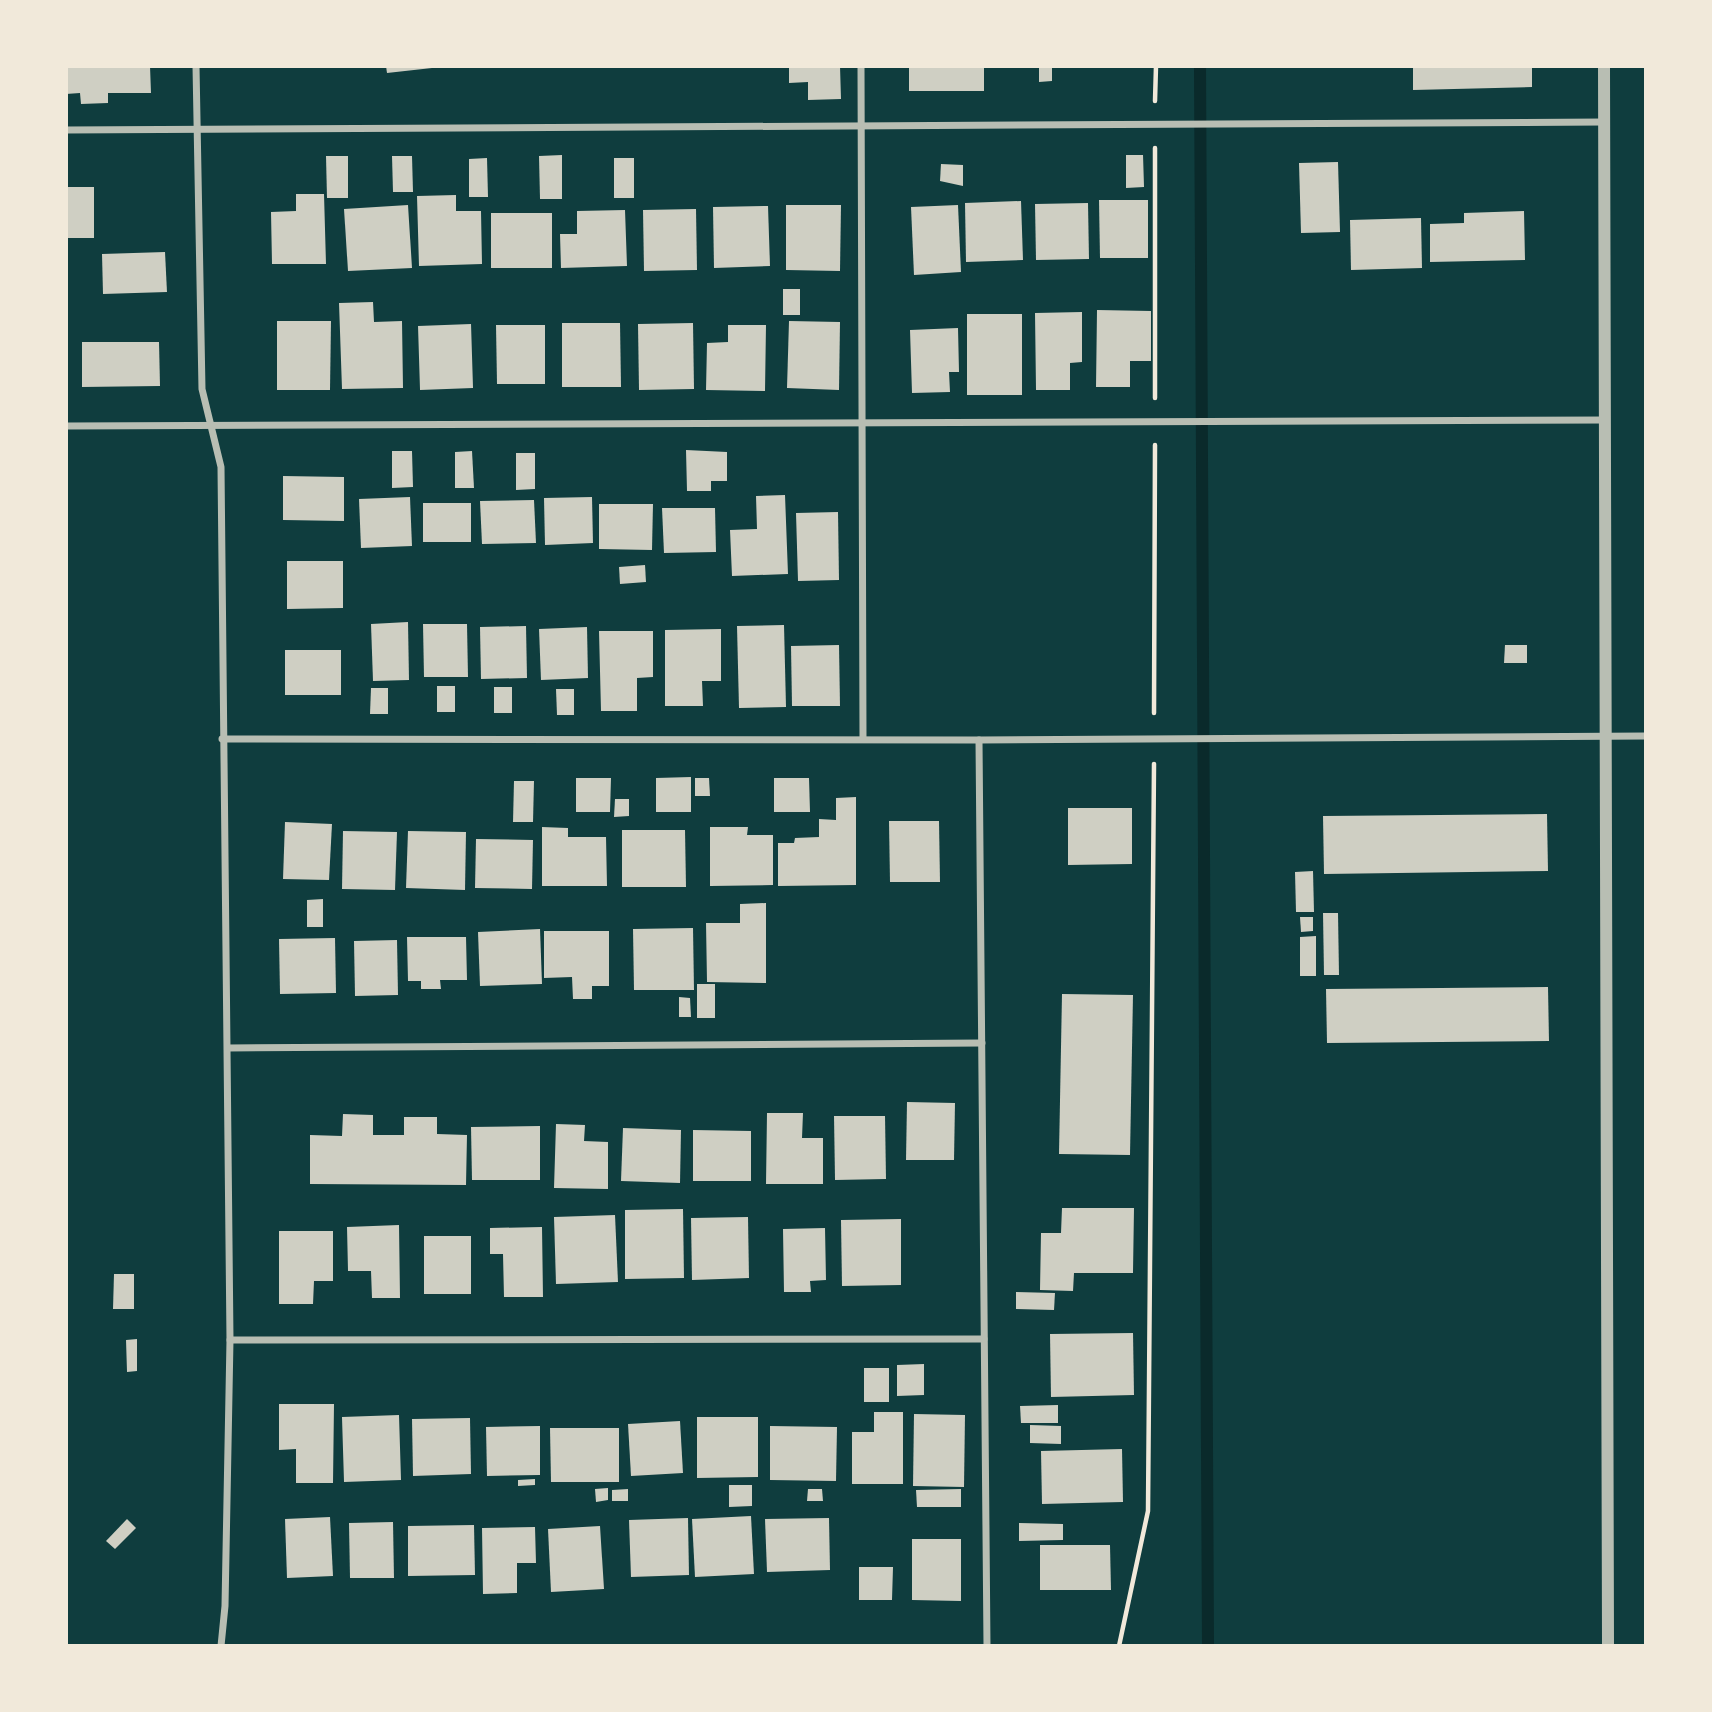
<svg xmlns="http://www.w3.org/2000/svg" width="1712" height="1712" font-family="'Times New Roman',serif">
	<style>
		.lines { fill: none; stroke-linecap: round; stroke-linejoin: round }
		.stream { stroke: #0a2a2b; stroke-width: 12 }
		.building { fill: #cfcfc3 }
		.path { stroke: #f1e9da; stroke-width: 4.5 }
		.minor { stroke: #b8beb3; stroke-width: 7 }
		.tertiary { stroke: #b8beb3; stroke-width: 12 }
	</style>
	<rect width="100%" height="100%" fill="#0f3d3e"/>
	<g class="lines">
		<path class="stream" d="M1200,66L1208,1646"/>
	</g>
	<g class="building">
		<path d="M66,66H150L151,93H108V103L81,104L80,93L66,94Z"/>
		<path d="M386,66H432V68L387,73Z"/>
		<path d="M789,66H840L841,99L808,100V82L789,83Z"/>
		<rect x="909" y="66" width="75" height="25"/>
		<path d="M1039,66H1052V81L1039,82Z"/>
		<path d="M1413,66H1532V87L1413,90Z"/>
		<path d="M562,155V199H540L539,156Z"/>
		<path d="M1126,155H1143L1144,187L1126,188Z"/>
		<path d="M326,156H348V198H327Z"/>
		<path d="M392,156H412L413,192H393Z"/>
		<path d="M487,158L488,197H469V159Z"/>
		<rect x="614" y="158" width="20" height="40"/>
		<path d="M1338,162L1340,232L1301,233L1299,163Z"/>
		<path d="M941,164L963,165V186L940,181Z"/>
		<rect x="66" y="187" width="28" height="51"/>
		<path d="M296,194H324L326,264H272L271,212L296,211Z"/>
		<path d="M456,195V211H481L482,264L419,266L417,196Z"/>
		<path d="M1099,200H1148V258H1100Z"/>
		<path d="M1021,201L1023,260L966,262L965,203Z"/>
		<path d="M1088,203L1089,259L1036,260L1035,204Z"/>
		<path d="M408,205L412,268L348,271L344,209Z"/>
		<path d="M786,205H841L840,271L786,270Z"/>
		<path d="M958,205L961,272L914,275L911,207Z"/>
		<path d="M768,206L770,266L714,268L713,207Z"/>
		<path d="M696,209L697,270L644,271L643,210Z"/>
		<path d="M625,210L627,266L561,268L560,234H577V211Z"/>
		<path d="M1524,211L1525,260L1430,262V224L1464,223V213Z"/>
		<rect x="491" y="213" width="61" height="55"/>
		<path d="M1421,218L1422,268L1351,270L1350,220Z"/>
		<path d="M165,252L167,292L103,294L102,254Z"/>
		<rect x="783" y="289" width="17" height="26"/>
		<path d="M373,302L374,322L402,321L403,388L342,389L339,303Z"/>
		<path d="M1097,310L1151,311V361H1130V387H1096Z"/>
		<path d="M1082,312V362L1070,363V390H1036L1035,313Z"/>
		<rect x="967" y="314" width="55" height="81"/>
		<path d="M277,321H331L330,390H277Z"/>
		<path d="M789,321L840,322L839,390L787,388Z"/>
		<path d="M562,323H620L621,387H562Z"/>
		<path d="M693,323L694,389L639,390L638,324Z"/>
		<path d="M471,324L473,388L420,390L418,326Z"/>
		<path d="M496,325H545V384H497Z"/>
		<path d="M728,325H766L765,391L706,390L707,343L728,342Z"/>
		<path d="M958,328L959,372H949L950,392L912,393L910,330Z"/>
		<path d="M82,342H159L160,386L82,387Z"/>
		<path d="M686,450L727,452V481H711V491H687Z"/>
		<path d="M392,451H412L413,487L392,488Z"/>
		<path d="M472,451L474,488H455V452Z"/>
		<path d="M516,453H535V489L516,490Z"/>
		<path d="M283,476L344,477V521L283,520Z"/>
		<path d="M785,495L788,574L732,576L730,530L757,529L756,496Z"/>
		<path d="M410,497L412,546L361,548L359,499Z"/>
		<path d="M592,497L593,543L545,545L544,498Z"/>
		<path d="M534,500L536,543L482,544L480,501Z"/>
		<rect x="423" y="503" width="48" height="39"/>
		<path d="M599,504H653L652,550L599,549Z"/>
		<path d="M662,508H715L716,552L664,553Z"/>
		<path d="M838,512L839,580L798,581L796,513Z"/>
		<path d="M287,561H343V608L287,609Z"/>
		<path d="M645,565L646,582L620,584L619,567Z"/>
		<path d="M408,622L409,680L373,681L371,624Z"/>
		<path d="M423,624H467L468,677H424Z"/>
		<path d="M784,625L786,707L739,708L737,626Z"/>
		<path d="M526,626L527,678L481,679L480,627Z"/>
		<path d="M587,627L588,678L541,680L539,629Z"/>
		<path d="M721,629V681H702L703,706H665V630Z"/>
		<path d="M599,631H653V677L637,678V711H601Z"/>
		<path d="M839,645L840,706H792L791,646Z"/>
		<path d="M1505,645H1527V663H1504Z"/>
		<rect x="285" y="650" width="56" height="45"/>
		<rect x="437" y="686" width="18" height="26"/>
		<rect x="494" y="687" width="18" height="26"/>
		<path d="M371,688H388V714H370Z"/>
		<path d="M556,689H574V715H557Z"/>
		<path d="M691,777V812H656V778Z"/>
		<path d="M576,778H611L610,812H576Z"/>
		<path d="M695,778H709L710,796H695Z"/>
		<path d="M774,778H809L810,812H774Z"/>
		<path d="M514,781H534L533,822H513Z"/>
		<path d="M856,797V885L778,886V843H794L795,838L819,837V819L836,820V798Z"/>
		<path d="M615,799H629V816L614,817Z"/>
		<path d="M1068,808H1132V864L1068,865Z"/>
		<path d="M1547,814L1548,871L1324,874L1323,816Z"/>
		<path d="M889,821H939L940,882H890Z"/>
		<path d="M285,822L332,824L329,880L283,879Z"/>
		<path d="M542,827L568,828V837H606L607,886H542Z"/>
		<path d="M710,827H748L747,835H773V885L710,886Z"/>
		<path d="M622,830H685L686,887H622Z"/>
		<path d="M343,831L397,832L395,890L342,889Z"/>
		<path d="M408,831L466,832L465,890L406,888Z"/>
		<path d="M476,839L533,840L532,889L475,888Z"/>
		<path d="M1313,871L1314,912H1296L1295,872Z"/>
		<path d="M323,899V927H307V900Z"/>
		<path d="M766,903V983L707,982L706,923H740V904Z"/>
		<path d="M1323,913H1338L1339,975H1324Z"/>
		<path d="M1300,917H1313V931L1301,932Z"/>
		<path d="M693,928L694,990H634L633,929Z"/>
		<path d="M540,929L542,984L480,986L478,932Z"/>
		<path d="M544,931H609V986H592V999H573L572,977L544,978Z"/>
		<path d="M1316,936V976H1300V937Z"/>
		<path d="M407,937H466L467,980H440L441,989H421V981H408Z"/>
		<path d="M335,938L336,993L280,994L279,939Z"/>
		<path d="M397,940L398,995L355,996L354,941Z"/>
		<rect x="697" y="984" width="18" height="34"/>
		<path d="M1548,987L1549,1041L1327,1043L1326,989Z"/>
		<path d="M1062,994L1133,995L1130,1155L1059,1154Z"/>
		<path d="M679,997L690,998L691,1017H679Z"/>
		<path d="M907,1102L955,1103L954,1160H906Z"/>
		<path d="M767,1113H803L802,1138H823V1184H766Z"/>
		<path d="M343,1114L373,1115V1135H404V1117H437V1134L467,1135L466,1185L310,1184V1135L342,1136Z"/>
		<path d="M834,1116H885L886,1179L835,1180Z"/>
		<path d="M556,1124L585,1125L584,1141L608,1142V1189L554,1188Z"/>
		<path d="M540,1126V1180H472L471,1127Z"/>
		<path d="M623,1128L681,1130L680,1183L621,1181Z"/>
		<path d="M693,1130L751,1131V1181H693Z"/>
		<path d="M1062,1208H1134L1133,1273H1074L1073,1291L1040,1290L1041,1233H1061Z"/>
		<path d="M683,1209L684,1278L625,1279V1210Z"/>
		<path d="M615,1215L618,1282L556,1284L554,1217Z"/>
		<path d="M748,1217L749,1278L692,1280L691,1218Z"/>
		<path d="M901,1219V1285L842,1286L841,1220Z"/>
		<path d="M399,1225L400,1298H372L371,1271H348L347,1227Z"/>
		<path d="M542,1227L543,1297H504L503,1254H490V1228Z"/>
		<path d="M825,1228L826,1280L810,1281L811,1292H784L783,1229Z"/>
		<path d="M279,1231H333V1281H314L313,1304H279Z"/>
		<rect x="424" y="1236" width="47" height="58"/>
		<path d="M114,1274H134V1309H113Z"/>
		<path d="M1016,1292L1055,1293L1054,1310L1016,1309Z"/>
		<path d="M1133,1333L1134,1395L1051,1397L1050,1334Z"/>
		<path d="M137,1339V1371L127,1372L126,1340Z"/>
		<path d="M924,1364V1395L897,1396V1365Z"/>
		<rect x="864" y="1368" width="25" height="34"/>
		<path d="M279,1404H334L333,1483H296V1449L279,1450Z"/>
		<path d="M1058,1405V1423H1021L1020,1406Z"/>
		<path d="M874,1412H903V1484H852V1432H874Z"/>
		<path d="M914,1414L965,1415L964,1487L913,1486Z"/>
		<path d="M399,1415L401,1480L344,1482L342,1417Z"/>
		<path d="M697,1417H758V1477L697,1478Z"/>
		<path d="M470,1418L471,1474L413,1476L412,1419Z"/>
		<path d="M680,1421L683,1473L631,1476L628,1424Z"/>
		<path d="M1030,1425L1061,1426V1444L1030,1443Z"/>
		<path d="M540,1426V1475L487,1476L486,1427Z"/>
		<path d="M770,1426L837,1427L836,1481L770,1480Z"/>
		<path d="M550,1428H619V1482H551Z"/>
		<path d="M1122,1449L1123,1502L1042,1504L1041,1451Z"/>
		<path d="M535,1479V1485L518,1486V1480Z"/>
		<path d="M729,1485H752V1506L729,1507Z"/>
		<path d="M608,1488V1500L596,1502L595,1489Z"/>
		<path d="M628,1489V1501H612V1490Z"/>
		<path d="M808,1489H822L823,1501H807Z"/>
		<path d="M961,1489V1507H917L916,1490Z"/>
		<path d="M751,1516L754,1574L695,1577L692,1519Z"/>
		<path d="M330,1517L333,1576L287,1578L285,1519Z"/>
		<path d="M688,1518L689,1575L631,1577L629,1520Z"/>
		<path d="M829,1518L830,1570L767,1572L765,1519Z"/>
		<path d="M127,1519L136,1528L115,1549L106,1541Z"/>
		<path d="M393,1522L394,1578H350L349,1523Z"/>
		<path d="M1019,1523L1063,1524V1540L1019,1541Z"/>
		<path d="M474,1525L475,1575L408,1576V1526Z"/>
		<path d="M600,1526L604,1589L551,1592L548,1529Z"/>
		<path d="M535,1527L536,1563H517V1593L483,1594L482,1528Z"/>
		<path d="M912,1539H961V1601L912,1600Z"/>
		<path d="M1040,1545H1110L1111,1590H1040Z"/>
		<path d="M859,1567H893L892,1600H859Z"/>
	</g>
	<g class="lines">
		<g class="path">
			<path d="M1155,101L1156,66"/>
			<path d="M1155,398V148"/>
			<path d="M1154,713L1155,445"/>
			<path d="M1119,1646L1148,1511L1154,764"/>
		</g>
		<g class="minor">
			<path d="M196,66L202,389L221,467L230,1340L225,1606L221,1646"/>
			<path d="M861,66L863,738"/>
			<path d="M66,130L1604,122"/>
			<path d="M66,426L1606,420"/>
			<path d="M222,739L979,740L1646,736"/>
			<path d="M979,740L987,1646"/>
			<path d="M228,1048L982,1043"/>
			<path d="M230,1340L984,1339"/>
		</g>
		<path class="tertiary" d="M1604,66L1608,1646"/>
	</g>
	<rect width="1712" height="1712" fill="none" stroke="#f1e9da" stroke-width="136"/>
</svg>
